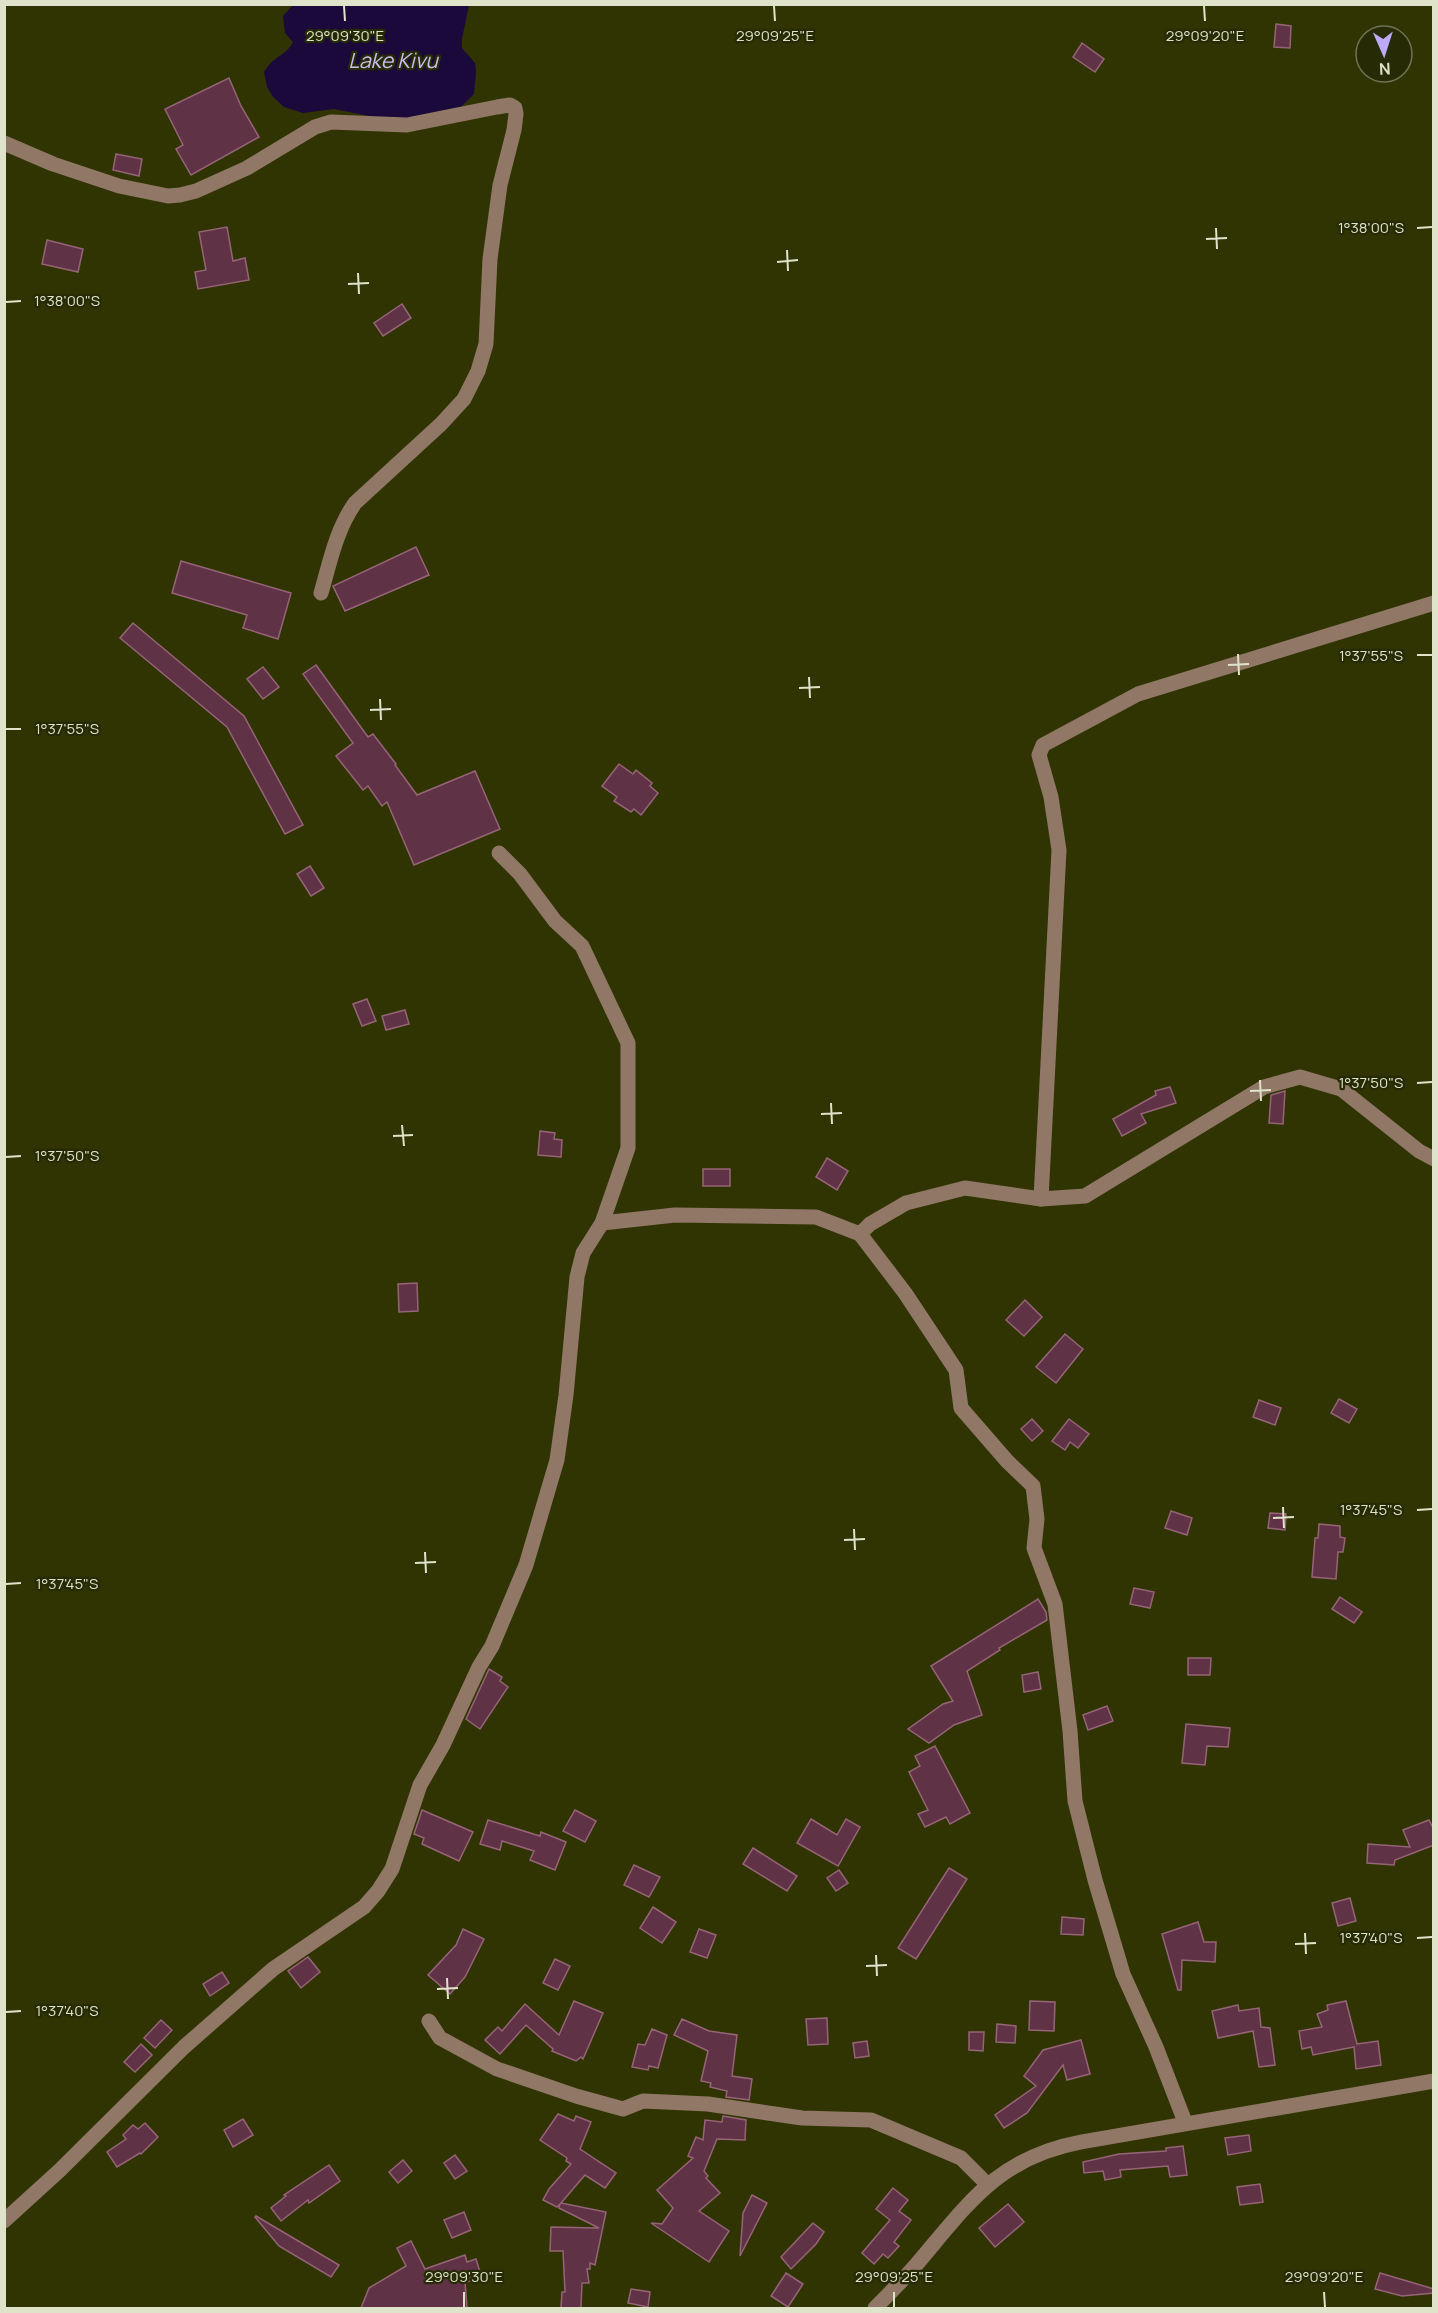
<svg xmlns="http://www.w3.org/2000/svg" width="1438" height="2313" font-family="Manrope,sans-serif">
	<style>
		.water { fill: #1c093b }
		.building { fill: #5f3245; stroke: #966477; stroke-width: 1.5 }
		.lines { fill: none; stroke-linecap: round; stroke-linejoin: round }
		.minor { stroke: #907766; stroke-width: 15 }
		.ticks { fill: none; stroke: #dfe3ca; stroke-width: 2 }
		.labels { text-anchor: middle; stroke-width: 4.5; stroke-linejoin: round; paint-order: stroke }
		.water-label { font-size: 21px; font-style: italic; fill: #cabef2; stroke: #262a05 }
		.ticks-label { font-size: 15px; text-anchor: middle; fill: #dfe3ca; stroke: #262a05; stroke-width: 4.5; stroke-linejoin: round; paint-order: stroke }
	</style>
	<rect width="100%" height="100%" fill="#303402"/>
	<path class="water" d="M293,5H469L462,39V48L475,63L476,72L474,94L461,107L405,119L374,117L334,109L303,113L284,107L273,97L267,87L264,72C273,56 287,55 293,42L285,33L283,16Z"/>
	<g class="building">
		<path d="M1276,24L1291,26L1290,48L1274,47Z"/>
		<path d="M1082,43L1104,59L1095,72L1073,57Z"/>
		<path d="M229,78L241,106L259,137L191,175L176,149L183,145L165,109Z"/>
		<path d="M116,154L142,159L139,176L113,170Z"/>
		<path d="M227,227L233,261L245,258L249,280L198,289L195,272L206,270L199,232Z"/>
		<path d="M47,240L83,249L78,272L42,264Z"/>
		<path d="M402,304L411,318L383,336L374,323Z"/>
		<path d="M416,547L429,575L345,611L333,586Z"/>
		<path d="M181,561L291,593L278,639L243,628L247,615L172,593Z"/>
		<path d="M133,623L244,716L303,825L285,834L227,727L120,638Z"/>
		<path d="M316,665L368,737L373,734L396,764L395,765L417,795L475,771L500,829L414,865L387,802L382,806L368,786L363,790L336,756L353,743L303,674Z"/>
		<path d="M263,667L279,687L263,699L247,679Z"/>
		<path d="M619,764L633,774L636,770L652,783L650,786L658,793L641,815L634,809L631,812L614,801L617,797L602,786Z"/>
		<path d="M310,866L324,888L311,896L297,874Z"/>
		<path d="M367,999L376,1021L362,1026L353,1004Z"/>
		<path d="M405,1010L409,1024L386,1030L382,1016Z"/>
		<path d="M1170,1087L1176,1103L1141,1114L1146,1123L1122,1136L1113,1119L1156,1095L1155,1091Z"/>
		<path d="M1285,1091L1283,1124L1269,1123L1271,1095Z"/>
		<path d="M540,1131L555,1133L554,1139L562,1140L561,1157L538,1155Z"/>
		<path d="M827,1158L848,1171L837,1190L816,1177Z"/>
		<rect x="703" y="1169" width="27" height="17"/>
		<path d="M417,1283L418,1311L399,1312L398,1284Z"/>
		<path d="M1025,1300L1042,1317L1024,1336L1006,1320Z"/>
		<path d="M1065,1334L1083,1349L1056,1383L1036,1367Z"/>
		<path d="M1339,1399L1357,1409L1349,1423L1331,1413Z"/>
		<path d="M1259,1400L1281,1408L1275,1425L1253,1417Z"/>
		<path d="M1032,1419L1043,1431L1032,1441L1021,1429Z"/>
		<path d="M1069,1419L1089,1434L1078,1448L1070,1442L1065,1450L1052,1441Z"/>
		<path d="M1171,1511L1192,1518L1187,1535L1165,1528Z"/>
		<path d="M1270,1513L1286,1514L1285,1530L1268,1528Z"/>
		<path d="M1319,1524L1340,1526V1537L1345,1538L1343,1552H1338L1336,1579L1312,1577L1315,1538H1318Z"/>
		<path d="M1134,1588L1154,1592L1150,1608L1130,1604Z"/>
		<path d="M1340,1597L1362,1612L1354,1623L1332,1609Z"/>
		<path d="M1038,1599L1046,1612L1047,1620L999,1648L1000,1650L967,1671L982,1715L954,1725L929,1743L908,1729L943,1704L953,1701L931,1666Z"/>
		<path d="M1188,1658H1211L1210,1675H1188Z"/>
		<path d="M489,1669L502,1677L500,1681L508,1687L480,1729L466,1719Z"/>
		<path d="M1038,1672L1041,1689L1024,1692L1022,1675Z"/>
		<path d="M1107,1706L1113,1721L1088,1730L1083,1715Z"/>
		<path d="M1186,1724L1230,1728L1228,1747L1207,1746L1205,1765L1182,1763Z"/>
		<path d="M935,1746L970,1813L950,1824L946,1817L925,1827L918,1814L928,1810L909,1772L920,1766L915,1756Z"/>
		<path d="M422,1810L473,1832L459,1861L422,1844L424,1838L414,1834Z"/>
		<path d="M575,1810L596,1821L585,1842L563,1831Z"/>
		<path d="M811,1819L837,1835L846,1819L860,1827L838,1866L797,1843Z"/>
		<path d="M488,1820L540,1836L541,1832L566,1842L555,1870L530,1860L534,1851L502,1841L500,1850L480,1844Z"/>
		<path d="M1429,1820L1434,1830V1845L1395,1860L1394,1865L1367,1863L1368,1844L1410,1847L1403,1830Z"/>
		<path d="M753,1848L797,1876L787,1891L743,1864Z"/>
		<path d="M634,1865L660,1877L649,1897L624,1885Z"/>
		<path d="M949,1868L967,1879L916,1959L898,1948Z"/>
		<path d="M839,1870L848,1883L836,1891L827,1878Z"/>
		<path d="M1350,1898L1356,1921L1338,1926L1332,1903Z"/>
		<path d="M653,1907L676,1922L662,1943L640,1928Z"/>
		<path d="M1062,1917L1084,1919L1083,1935L1061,1934Z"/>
		<path d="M1198,1922L1204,1942H1216L1215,1962L1182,1960L1181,1990H1178L1162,1934Z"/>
		<path d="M463,1929L484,1939L465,1977L450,1994L428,1975L456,1945Z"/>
		<path d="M699,1929L716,1935L707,1958L690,1952Z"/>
		<path d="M308,1957L320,1972L301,1988L288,1971Z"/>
		<path d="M555,1959L570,1966L558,1990L543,1983Z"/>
		<path d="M222,1972L229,1983L210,1996L203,1984Z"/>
		<path d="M574,2001L603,2013L583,2059L581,2057L576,2061L552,2051L553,2049L526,2025L500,2054L485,2040L498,2027L502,2031L525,2004L559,2035Z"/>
		<path d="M1030,2001L1055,2002L1054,2031L1029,2030Z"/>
		<path d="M1346,2001L1357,2044L1378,2041L1381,2065L1356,2069L1354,2047L1313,2055L1311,2047L1302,2049L1299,2031L1322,2027L1317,2014L1328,2010L1327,2005Z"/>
		<path d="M1238,2005L1239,2011L1259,2008L1261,2027L1270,2028L1275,2065L1259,2067L1253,2031L1218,2038L1212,2011Z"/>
		<path d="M827,2018L828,2044L808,2045L806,2019Z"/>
		<path d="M682,2019L709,2031L737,2035L732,2076L752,2079L749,2100L726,2097L727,2091L710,2087L711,2083L701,2081L708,2051L674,2035Z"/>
		<path d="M161,2020L172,2030L155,2048L144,2038Z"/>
		<path d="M997,2024L1016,2026L1015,2043L996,2042Z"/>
		<path d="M652,2029L667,2035L658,2068L649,2066L648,2070L632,2067L638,2044L645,2045Z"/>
		<path d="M969,2032H984L983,2051L969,2050Z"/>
		<path d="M1081,2040L1090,2074L1067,2080L1063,2065L1027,2113L1004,2128L995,2115L1036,2086L1024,2076L1043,2050Z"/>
		<path d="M867,2041L869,2056L855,2058L853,2043Z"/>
		<path d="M141,2044L152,2055L135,2072L124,2062Z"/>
		<path d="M558,2114L574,2121L576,2116L591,2122L580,2149L616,2173L605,2188L585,2175L561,2203L606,2212L595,2265L590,2263V2269H587L589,2283H582L581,2308H561L562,2292H565L563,2251H550L551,2227L599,2228L559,2208L560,2204L557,2207L543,2200L549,2189L571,2164L566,2161L567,2158L540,2140Z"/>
		<path d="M723,2116L746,2120L745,2140L717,2139L704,2171L708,2176L706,2178L720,2193L699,2211L729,2231L709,2262L651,2223L662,2224L673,2208L657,2190L693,2158L688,2156L696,2137L703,2140L705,2120L722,2122Z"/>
		<path d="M243,2119L253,2135L233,2147L224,2130Z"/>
		<path d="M145,2123L158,2137L141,2154L140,2153L117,2167L107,2152L126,2139L123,2135L133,2125L138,2129Z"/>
		<path d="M1249,2135L1251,2151L1228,2155L1225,2138Z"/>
		<path d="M1183,2146L1187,2175L1170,2177L1168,2166L1120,2170L1121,2177L1105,2180L1103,2171L1084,2173L1083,2162L1119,2154L1166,2151V2148Z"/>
		<path d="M455,2155L467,2171L455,2179L444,2163Z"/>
		<path d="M403,2160L412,2171L398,2183L389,2172Z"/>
		<path d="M329,2165L340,2181L309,2203L308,2200L281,2221L271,2208L286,2196L284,2195Z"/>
		<path d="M1260,2184L1263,2202L1240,2205L1237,2187Z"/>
		<path d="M893,2188L908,2200L899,2211L911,2220L894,2242L899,2246L888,2258L883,2254L874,2264L862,2253L890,2220L876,2209Z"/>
		<path d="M752,2195L767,2203L740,2256L743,2213Z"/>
		<path d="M1008,2204L1024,2222L995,2247L979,2228Z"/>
		<path d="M464,2212L471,2230L452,2238L444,2220Z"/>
		<path d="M256,2216L339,2265L331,2277L279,2246L255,2217Z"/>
		<path d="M813,2223L824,2232L816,2244L791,2269L781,2257Z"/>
		<path d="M411,2241L425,2269L465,2255L467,2262L476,2259L482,2279L465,2282L467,2308H361L369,2288L406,2266L397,2248Z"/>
		<path d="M786,2273L803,2284L788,2307L771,2296Z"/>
		<path d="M1380,2273L1434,2289V2293L1402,2296L1375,2289Z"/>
		<path d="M631,2289L650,2292L648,2307L628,2303Z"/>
	</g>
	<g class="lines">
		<g class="minor">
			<path d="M4,143L53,164L119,186L168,196L180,195L196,191L247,168L315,127L331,122L407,125L497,107L510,105L515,108L516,114L514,130L500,185L490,259L486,344L478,371L464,399L441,424L355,503C336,530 330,562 321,593"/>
			<path d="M1041,1199L1059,850L1051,797L1039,755L1043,745L1138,694L1434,603"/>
			<path d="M602,1223L675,1215L816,1217L860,1234L870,1224L906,1203L965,1188L1041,1199L1085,1196L1264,1087L1300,1077L1341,1089L1419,1151L1434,1159"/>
			<path d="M860,1234L905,1293L956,1370L961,1408L1007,1461L1033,1486L1037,1519L1034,1548L1055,1604L1070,1731L1075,1801L1095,1880L1123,1974L1156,2047L1185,2122"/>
			<path d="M429,2021L440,2038L497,2069L576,2096L623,2109L643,2101L708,2104L802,2118L871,2120L961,2158L988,2185"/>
			<path d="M4,2221L60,2170L184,2047L273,1969L364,1907L378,1891L392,1869L420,1785L443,1745L479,1667L492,1646L526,1565L557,1460L566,1395L577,1277L583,1253L602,1223L628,1148V1043L582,946L555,921L520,874L499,853"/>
			<path d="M875,2308C889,2294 903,2280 916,2265C968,2204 997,2158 1081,2142L1434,2081"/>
		</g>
	</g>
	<path class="ticks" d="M344,6L345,21M774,6L775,21M1204,6L1205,21M1216,228L1217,249M1417,228L1432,227M1206,239L1227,238M787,250L788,271M777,262L798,260M358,273L359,294M348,284L369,283M6,302L21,301M1238,654L1239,675M1417,655H1432M1228,665L1249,664M809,677L810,698M799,688L820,687M380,699L381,720M370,710L391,709M6,729H21M1260,1080L1261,1101M1417,1083L1432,1082M1250,1091L1271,1090M831,1103L832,1124M821,1114L842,1113M402,1125L404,1146M393,1136L413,1135M6,1157L21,1156M1283,1507L1284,1528M1417,1510L1432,1509M1273,1518L1294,1517M854,1529L855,1550M844,1540L865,1539M425,1552L426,1573M415,1563L436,1562M6,1584L21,1583M1305,1933L1306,1954M1417,1938L1432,1937M1295,1944L1316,1943M876,1955L877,1976M866,1966L887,1965M447,1978L448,1999M437,1989L458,1988M6,2012L21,2011M464,2292V2307M894,2292V2307M1324,2292L1325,2307"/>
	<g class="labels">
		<g class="water-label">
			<text x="393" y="68">Lake Kivu</text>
		</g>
	</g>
	<g class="ticks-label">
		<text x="345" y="41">29°09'30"E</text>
		<text x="775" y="41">29°09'25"E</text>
		<text x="1205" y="41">29°09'20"E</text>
		<text x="1371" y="233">1°38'00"S</text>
		<text x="67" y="306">1°38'00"S</text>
		<text x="1371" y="661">1°37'55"S</text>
		<text x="67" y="734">1°37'55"S</text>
		<text x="1371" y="1088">1°37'50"S</text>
		<text x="67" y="1161">1°37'50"S</text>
		<text x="1371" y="1515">1°37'45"S</text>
		<text x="67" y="1589">1°37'45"S</text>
		<text x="1371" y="1943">1°37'40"S</text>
		<text x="67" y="2016">1°37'40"S</text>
		<text x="464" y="2282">29°09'30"E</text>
		<text x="894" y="2282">29°09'25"E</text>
		<text x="1324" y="2282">29°09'20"E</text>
	</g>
	<rect width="1438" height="2313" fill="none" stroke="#dfe3ca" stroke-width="12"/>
	<g transform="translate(1384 54) rotate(177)"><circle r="28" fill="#262a05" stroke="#707454" stroke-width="1.5"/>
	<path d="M0-4.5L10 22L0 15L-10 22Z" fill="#bcaaf6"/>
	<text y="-9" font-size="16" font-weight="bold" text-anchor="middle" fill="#dfe3ca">N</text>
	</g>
</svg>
